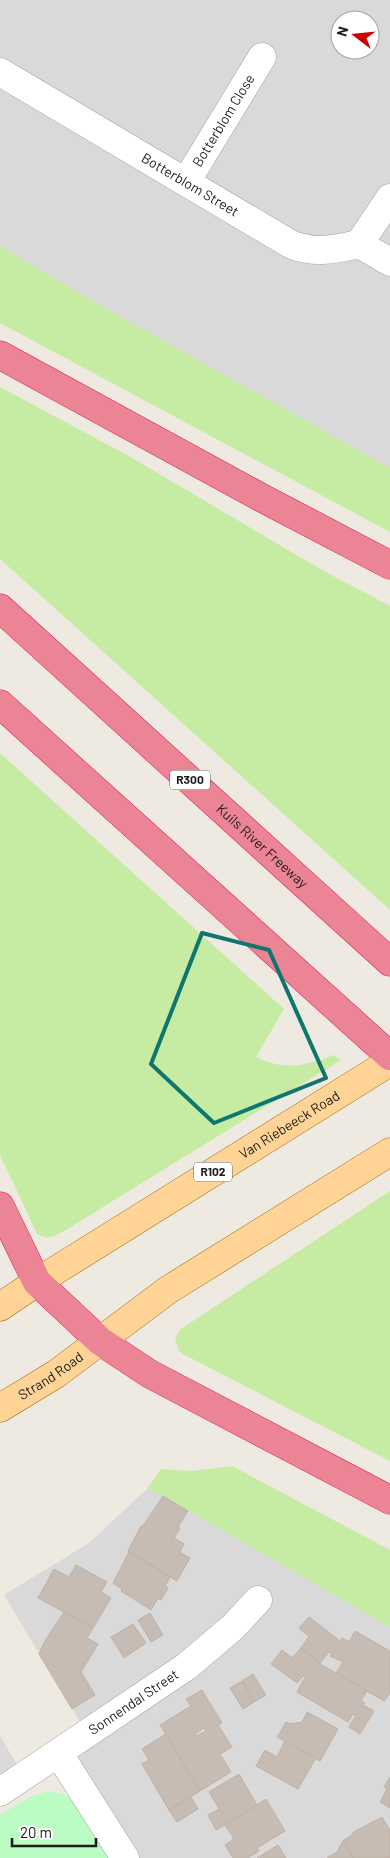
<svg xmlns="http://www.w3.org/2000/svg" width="390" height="1858" font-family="Barlow,sans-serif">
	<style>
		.residential { fill: #dad9d9; fill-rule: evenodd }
		.grass { fill: #c6eca3 }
		.park { fill: #bafcc1 }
		.building { fill: #c6bcb4; stroke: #c1b1a3; fill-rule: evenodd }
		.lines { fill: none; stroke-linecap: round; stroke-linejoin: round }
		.minor-casing { stroke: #a3a3a3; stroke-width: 29 }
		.primary-casing { stroke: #956600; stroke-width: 29 }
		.motorway-casing { stroke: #e11a5a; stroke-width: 29 }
		.minor { stroke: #fff; stroke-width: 28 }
		.primary { stroke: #ffd496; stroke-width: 28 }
		.motorway { stroke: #eb8495; stroke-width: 28 }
		.marked { fill: none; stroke: #0f766e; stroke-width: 4; stroke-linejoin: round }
		.labels { text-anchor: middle; stroke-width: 4.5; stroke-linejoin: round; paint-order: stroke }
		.shield { fill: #fff; stroke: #606060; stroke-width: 1 }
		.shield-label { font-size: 12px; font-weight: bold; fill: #1c1c1c }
		.street-label { font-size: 14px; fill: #1c1c1c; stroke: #fff }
	</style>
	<rect width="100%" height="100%" fill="#eeeae1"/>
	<g class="residential">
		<path d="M0,0H390V468L86,297L0,246ZM340,20H370V50H340Z"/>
		<path d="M147,1489L163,1496L390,1627V1858H122L59,1755L88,1735L4,1595L89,1543Z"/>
		<path d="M0,1736L23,1775L0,1794Z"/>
	</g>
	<g class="grass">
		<path d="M0,246L86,297L390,468V532L0,323Z"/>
		<path d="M0,387L127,455L322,570L390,606V910L0,559Z"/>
		<path d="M0,753L284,1009L256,1057C285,1071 305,1066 334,1055L341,1060L61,1233L48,1238L37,1234L0,1155Z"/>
		<path d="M390,1191V1461L181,1353L178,1349L175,1338L181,1329Z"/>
		<path d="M232,1466L390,1550V1627L163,1496L147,1489L161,1469L192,1471Z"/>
	</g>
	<path class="park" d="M46,1792C57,1792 67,1794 75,1801C84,1810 102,1845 110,1858H0V1815L30,1797Z"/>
	<g class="building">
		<path d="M163,1496L188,1511L178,1527L180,1528L174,1538L184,1544L180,1552L190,1558L177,1581L128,1551L141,1526H143Z"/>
		<path d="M129,1552L170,1577L165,1586L168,1588L161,1600L158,1598L151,1610L121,1591L122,1589L113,1583Z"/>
		<path d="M76,1565L107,1582L101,1592L111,1598L93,1628L38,1598L54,1569L69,1577Z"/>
		<path d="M64,1612L93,1628L87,1638L98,1644L81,1672L95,1695L72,1709L39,1654L46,1639Z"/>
		<path d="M150,1613L163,1635L151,1642L138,1620Z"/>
		<path d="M309,1617L340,1641L342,1638L349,1642L355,1631L390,1651V1693L384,1701L336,1673L343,1662L330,1656L332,1655L329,1652L320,1663L301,1648L309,1636L299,1628Z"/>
		<path d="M133,1624L146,1643L124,1658L111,1637Z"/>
		<path d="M301,1648L322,1665L367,1691L361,1701L365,1703L363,1705L374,1711L360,1734L349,1727L356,1715L353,1714L348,1722L297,1692L305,1677L303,1676L297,1683L271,1664L282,1650L292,1658Z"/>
		<path d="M253,1674L266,1695L254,1702L242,1681Z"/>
		<path d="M242,1681L254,1702L243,1709L230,1688Z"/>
		<path d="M202,1690L222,1723L218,1725L232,1747L220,1754L231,1772L200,1791L160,1725L191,1706L186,1699ZM204,1728L206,1731L196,1736L195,1734Z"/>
		<path d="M307,1712L338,1729L320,1761L277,1737L286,1722L290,1724L302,1722Z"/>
		<path d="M166,1734L200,1791L169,1810L142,1764L149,1760L142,1749Z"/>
		<path d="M285,1741L316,1758L298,1789L256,1766L265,1750L277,1757Z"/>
		<path d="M239,1774L257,1805L216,1830L208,1815L219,1809L209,1792Z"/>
		<path d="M390,1777V1808L380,1802L387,1789L384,1787Z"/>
		<path d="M191,1797L198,1809L177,1822L169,1810Z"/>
		<path d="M266,1799L285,1831L257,1848L259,1851L248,1858H233L225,1845L234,1839L225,1825Z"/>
		<path d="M382,1817L390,1830V1858H353L343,1841L353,1834L352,1833Z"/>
		<path d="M343,1841L353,1858H327L337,1852Z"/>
		<path d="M278,1845L286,1858H257Z"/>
	</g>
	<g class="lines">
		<g class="minor-casing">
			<g id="minor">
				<path id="s1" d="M0,72L292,245C317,254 334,249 359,244L390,262"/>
				<path id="s2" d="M186,182L262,57"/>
				<path d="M359,244L390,198"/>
				<path d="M59,1754L125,1858"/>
				<path id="s3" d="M0,1792L187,1666L233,1627L258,1600"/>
			</g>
		</g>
		<g class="primary-casing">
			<g id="primary">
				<path id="s4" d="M0,1307L37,1282L390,1062"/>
				<path id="s5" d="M0,1408L56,1374L168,1290L390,1152"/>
			</g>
		</g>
		<g class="motorway-casing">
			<g id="motorway">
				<path d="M0,355L262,498L390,565"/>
				<path id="s6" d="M0,608L390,962"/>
				<path d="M0,704L390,1056"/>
				<path d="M0,1206L37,1282L100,1341L150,1374L390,1500"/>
			</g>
		</g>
		<use href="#minor" class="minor"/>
		<use href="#primary" class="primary"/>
		<use href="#motorway" class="motorway"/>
	</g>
	<path class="marked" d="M202,933L269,950L326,1078L214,1123L151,1064Z"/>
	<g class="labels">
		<g class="shield">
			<rect x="170" y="770.5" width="40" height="19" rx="4"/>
			<rect x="194" y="1162.5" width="38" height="19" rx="4"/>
		</g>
		<g class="shield-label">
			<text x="190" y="784">R300</text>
			<text x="213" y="1176">R102</text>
		</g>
		<g class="street-label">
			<text dy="5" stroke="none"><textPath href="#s2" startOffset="72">Botterblom Close</textPath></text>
			<text dy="5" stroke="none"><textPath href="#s1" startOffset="221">Botterblom Street</textPath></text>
			<text dy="5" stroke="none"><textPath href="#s6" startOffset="354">Kuils River Freeway</textPath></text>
			<text dy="5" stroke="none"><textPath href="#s4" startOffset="342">Van Riebeeck Road</textPath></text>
			<text dy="5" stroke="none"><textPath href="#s5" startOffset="60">Strand Road</textPath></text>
			<text dy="5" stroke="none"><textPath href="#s3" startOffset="161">Sonnendal Street</textPath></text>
		</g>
	</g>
	<g transform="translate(355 35) rotate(286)"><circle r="24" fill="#ffffff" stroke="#a4a4a4"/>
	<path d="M0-4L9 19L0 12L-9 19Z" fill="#c90400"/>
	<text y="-8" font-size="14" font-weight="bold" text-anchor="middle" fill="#1c1c1c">N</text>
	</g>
	<path d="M12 1838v8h84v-8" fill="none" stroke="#1c1c1c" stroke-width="2.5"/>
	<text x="20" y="1838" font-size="15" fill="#1c1c1c" stroke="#ffffff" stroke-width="4" paint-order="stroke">20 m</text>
</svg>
